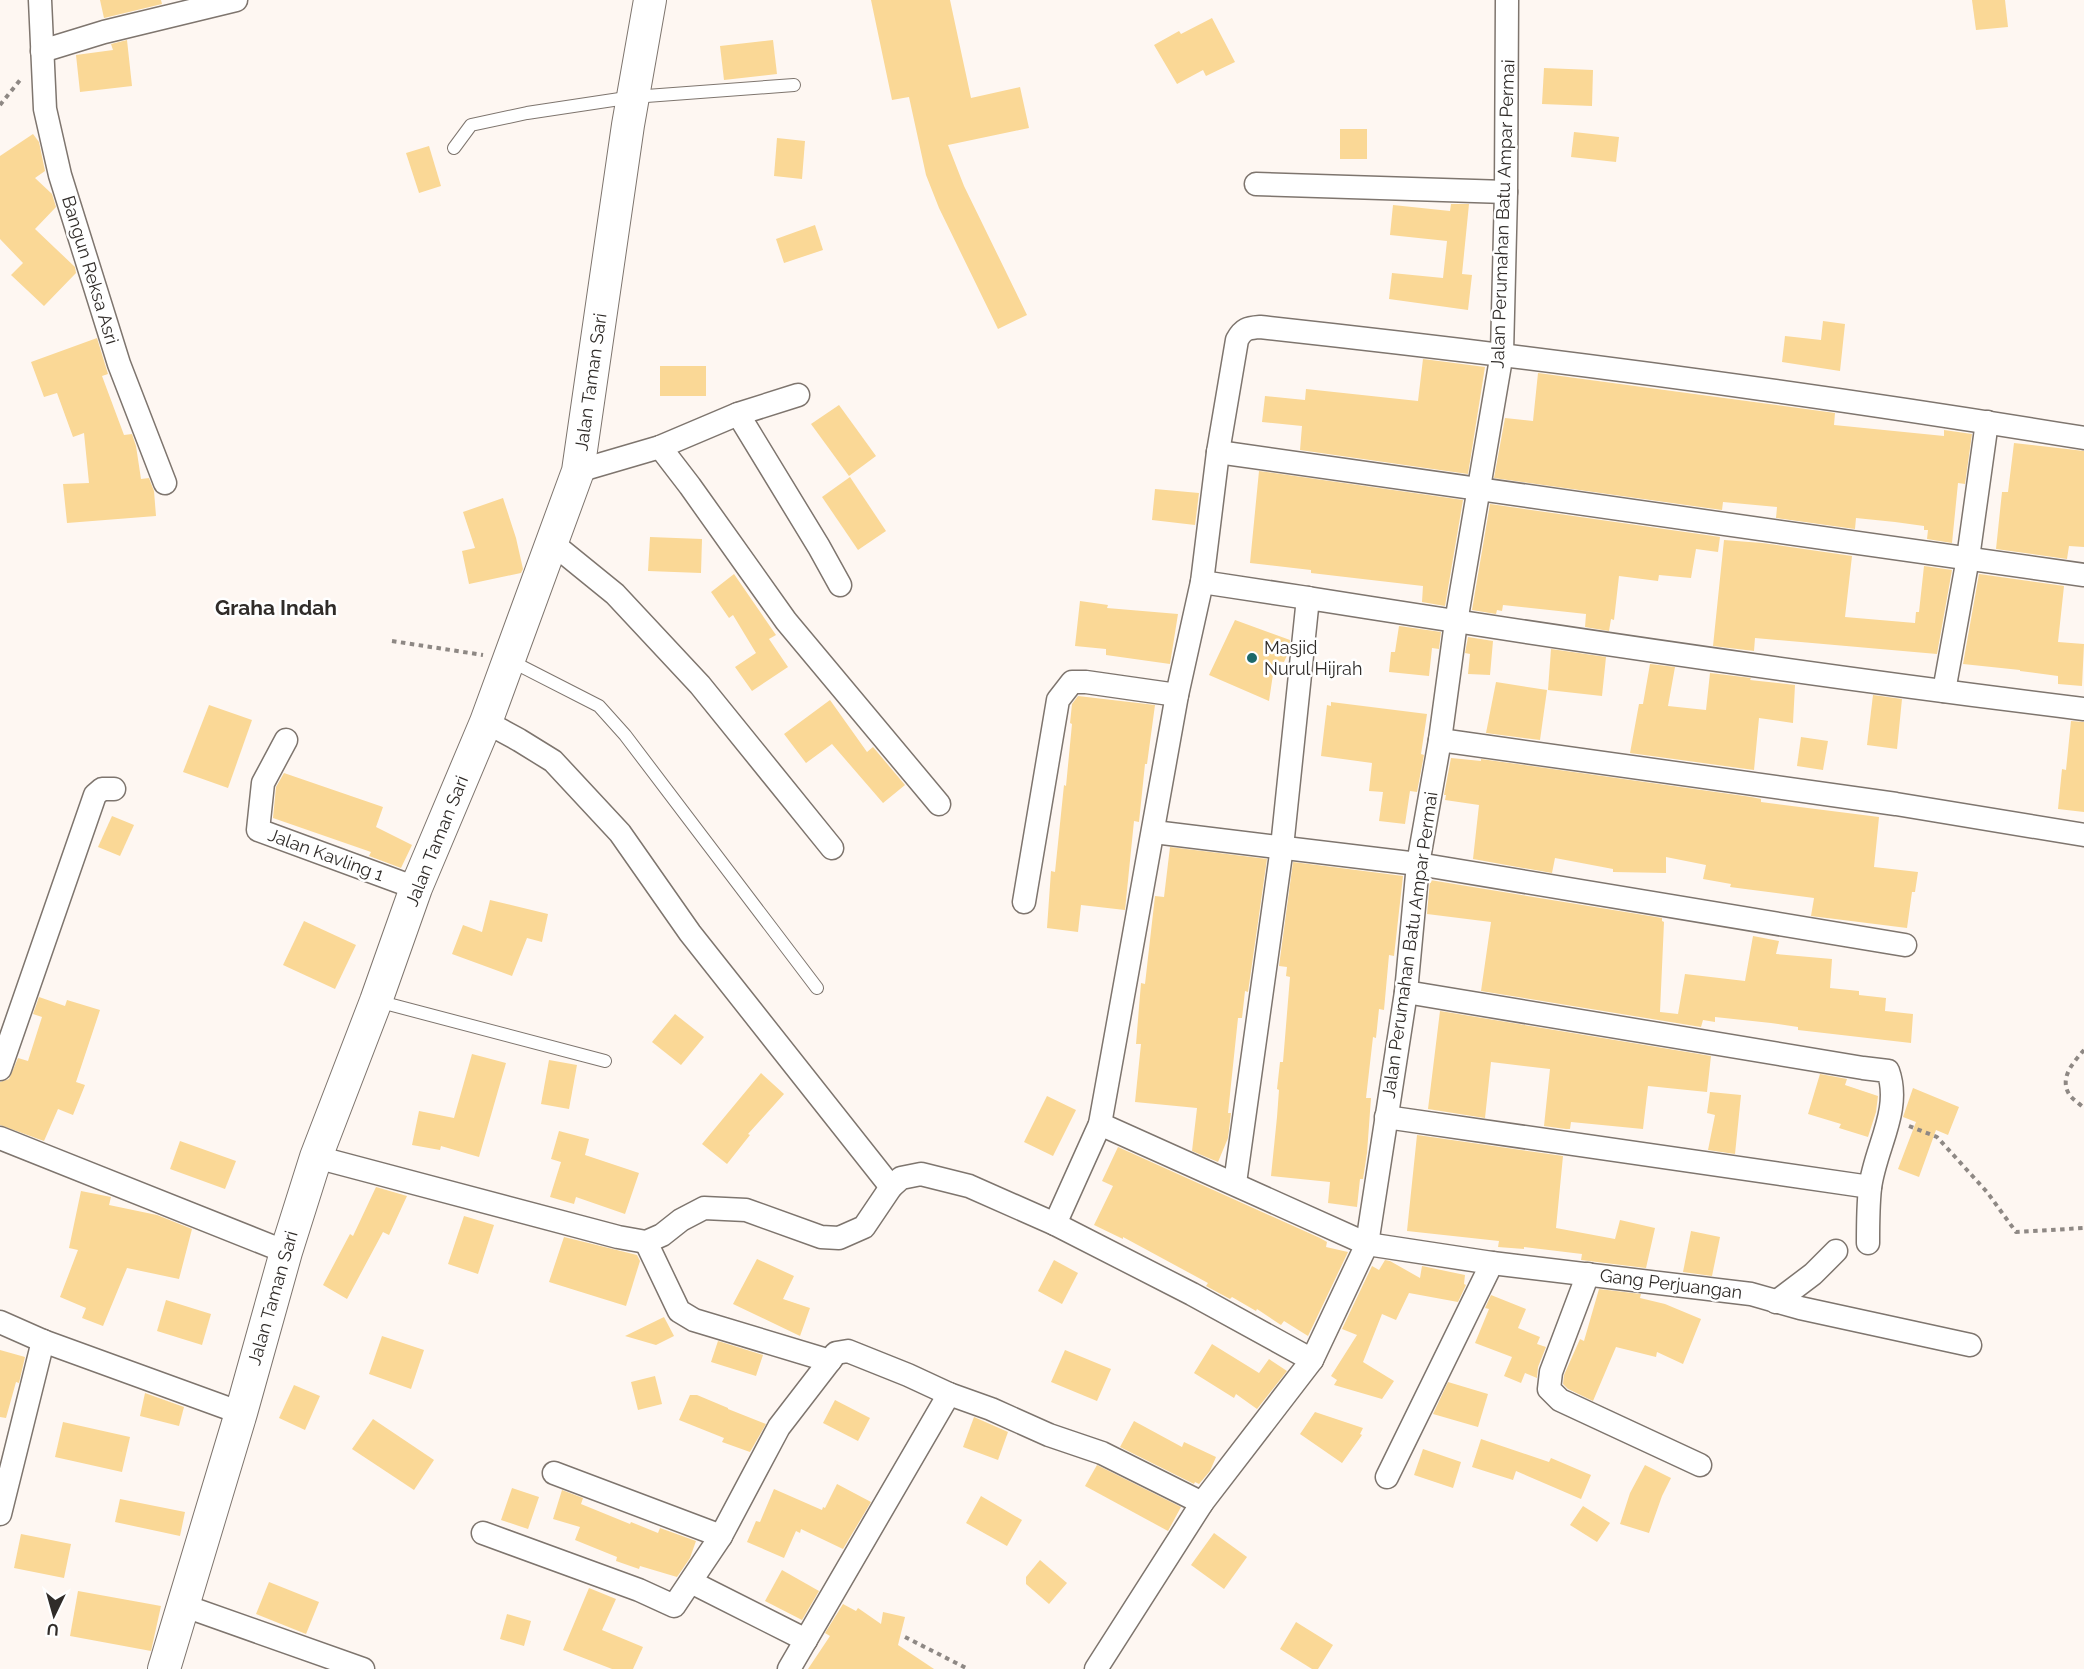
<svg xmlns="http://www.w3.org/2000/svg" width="2084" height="1669" font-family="Raleway,sans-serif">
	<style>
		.building { fill: #fad896 }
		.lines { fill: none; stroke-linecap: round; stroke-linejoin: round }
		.lane-casing { stroke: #7e756e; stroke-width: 14 }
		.street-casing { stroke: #7e756e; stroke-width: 25 }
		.secondary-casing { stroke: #7e756e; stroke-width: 34 }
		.path { stroke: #8e8884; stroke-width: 4; stroke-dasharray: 4.5 4.5; stroke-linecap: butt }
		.lane { stroke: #fff; stroke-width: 12 }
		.street { stroke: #fff; stroke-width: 22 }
		.secondary { stroke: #fff; stroke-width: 32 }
		.poi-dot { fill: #1d6969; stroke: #fff; stroke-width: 2 }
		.labels { text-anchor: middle; stroke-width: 5; stroke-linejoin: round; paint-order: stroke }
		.street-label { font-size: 18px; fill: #302c29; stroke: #fff }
		.poi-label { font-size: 18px; fill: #302c29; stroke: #fff; text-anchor: start }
		.quarter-label { font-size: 21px; font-weight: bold; fill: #302c29; stroke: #fff }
	</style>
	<rect width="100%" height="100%" fill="#fef7f2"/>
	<g class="building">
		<path d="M100,0H161L162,4L104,18Z"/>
		<path d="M871,0H950L971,98L1020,87L1029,128L948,145L964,186L1027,315L998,329L939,208L926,175L909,97L892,100Z"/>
		<path d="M1972,0H2005L2008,27L1976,30Z"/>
		<path d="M1212,18L1235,62L1206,76L1203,70L1177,84L1154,45L1179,31L1181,34Z"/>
		<path d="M127,40L132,86L80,92L76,55L113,50L111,44Z"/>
		<path d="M773,40L777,74L724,80L720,46Z"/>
		<path d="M1544,68L1593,70L1592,106L1542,104Z"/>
		<rect x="1340" y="129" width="27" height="30"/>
		<path d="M1574,132L1619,137L1616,162L1571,157Z"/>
		<path d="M33,134L39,142L45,171L35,178L52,194L56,207L35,229L75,267L76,273L44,306L11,275L23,263L0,239V156Z"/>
		<path d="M777,138L805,141L802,179L774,176Z"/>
		<path d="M429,146L441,186L419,193L406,153Z"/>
		<path d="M1451,204H1469L1462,274L1472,275L1468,310L1389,299L1392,273L1443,278L1447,241L1390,235L1393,205L1450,211Z"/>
		<path d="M815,225L823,250L784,263L776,239Z"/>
		<path d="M1823,321L1845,324L1840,371L1782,362L1785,336L1821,340Z"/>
		<path d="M97,338L108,374L102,376L124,435L132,434L136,446L141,479L149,478L154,491L156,516L67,523L63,484L89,483L84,433L73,437L57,393L44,397L31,362Z"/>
		<path d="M1423,359L1485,367L1468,474L1300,450L1302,426L1262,422L1265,396L1305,400L1306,389L1418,401Z"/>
		<rect x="660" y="366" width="46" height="30"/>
		<path d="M1538,373L1835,413L1834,425L1944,436V430L1972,434L1965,484L1958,483L1952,543L1927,539L1928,530H1924V526L1895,522L1856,518L1855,529L1776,518L1777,507L1723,502L1722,510L1494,478L1505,418L1533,421Z"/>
		<path d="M839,405L876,456L849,476L811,424Z"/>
		<path d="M2014,443L2084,451V547L2069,546L2067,559L1996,549L2002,492H2008Z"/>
		<path d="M1259,471L1463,500L1445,606L1422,602L1423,586L1311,573V570L1250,563Z"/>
		<path d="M850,477L886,531L858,550L822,497Z"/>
		<path d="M1155,489L1199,493L1195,525L1152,520Z"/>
		<path d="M503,498L516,538L523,569L521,573L469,584L462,551L475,548L463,512Z"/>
		<path d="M1490,504L1720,537L1718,552L1696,549L1691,578L1659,575L1658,581L1619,576L1614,620L1611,619L1609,631L1585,627L1586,614L1503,605L1502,611L1497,610L1496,614L1472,610Z"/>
		<path d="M650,537L702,539L701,573L648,571Z"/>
		<path d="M1724,540L1762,543L1852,556L1845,617L1915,623L1916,612H1919L1924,566L1952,570L1937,654L1755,638L1754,651L1713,646Z"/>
		<path d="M734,574L776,635L769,639L788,667L752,691L735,667L756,653L733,615L729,618L711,592Z"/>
		<path d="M1979,574L2064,586L2058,642L2084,644L2082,686L2058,684V676L2020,671V670L1963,664Z"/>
		<path d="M1080,601L1108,605L1107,608L1178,614L1170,664L1106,655V649L1075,646Z"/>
		<path d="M1235,620L1290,640L1289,651L1284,662L1275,661L1269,701L1209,675Z"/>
		<path d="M1399,626L1441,632L1439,649L1432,648L1429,676L1389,672L1391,652H1395Z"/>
		<path d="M1468,637L1493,641L1490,675L1468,674L1470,654L1465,653Z"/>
		<path d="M1551,649L1606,657L1602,696L1548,690Z"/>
		<path d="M1650,664L1675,667L1668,706L1706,710L1710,673L1751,678L1750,680L1795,685L1793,723L1759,718L1754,770L1630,753L1639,704H1643Z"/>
		<path d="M1496,682L1547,690L1540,740L1486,733Z"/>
		<path d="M1873,695L1902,699L1897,749L1867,745Z"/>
		<path d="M1078,696L1155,705L1147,764H1145L1139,822L1134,821L1125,910L1081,905L1078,932L1047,928L1051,871L1055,872L1064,785L1066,786L1072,724L1070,723L1072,704Z"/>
		<path d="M830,700L867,752L873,747L905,785L883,803L832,744L806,763L784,734Z"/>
		<path d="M1331,702L1427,714L1421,754L1424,755L1417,792L1410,791L1405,824L1379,821L1383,792L1369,791L1372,763L1321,756L1327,705L1331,706Z"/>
		<path d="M209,705L252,720L228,788L183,772Z"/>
		<path d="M2071,721L2084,722V812L2058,809L2062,769L2066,770Z"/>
		<path d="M1801,737L1828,741L1823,770L1797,766Z"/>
		<path d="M1451,758L1481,761V759L1751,797L1761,799V802L1879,817L1874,867L1918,872L1915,892H1912L1907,928L1811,916L1814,898L1730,887L1731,884L1703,879L1706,865L1666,857V873L1613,872V869L1555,858L1552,873L1473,859L1479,805L1445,800L1446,795H1444Z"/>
		<path d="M284,773L383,807L376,827L412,845L401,868L369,856L371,852L273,818L276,787Z"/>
		<path d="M112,816L134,825L120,856L98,847Z"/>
		<path d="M1170,847L1267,859L1248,992L1245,991L1242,1018H1238L1228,1113H1231L1228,1138L1218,1162L1192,1151L1197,1108L1135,1102L1141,1044H1136L1141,983L1145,984L1155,896L1164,897Z"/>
		<path d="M1293,862L1403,876L1394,956L1389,955L1384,1010L1379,1009L1376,1038L1373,1037L1366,1098H1371L1367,1153L1363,1179H1360L1357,1207L1328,1203L1330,1182L1271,1176L1277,1117L1279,1090L1277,1089L1280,1062H1283L1290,977L1286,976L1287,967L1279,966Z"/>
		<path d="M1430,880L1662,918V921L1664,922L1660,1012L1678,1014L1685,974L1745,981L1753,936L1779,941L1776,954L1832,959L1830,988L1859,991V995L1886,998L1885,1011L1913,1014L1911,1043L1798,1030V1027L1771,1023L1715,1017V1022L1703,1020L1701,1027L1481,991L1491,922L1427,914Z"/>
		<path d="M490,900L548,914L542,942L527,938L512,976L452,954L463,925L482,932Z"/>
		<path d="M304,921L356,945L335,989L283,965Z"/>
		<path d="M39,997L65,1006L67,1000L100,1010L76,1082L85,1085L73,1115L58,1109L44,1141L0,1125V1082L9,1079L18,1058L28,1061L42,1017L33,1014Z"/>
		<path d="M1440,1011L1711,1056L1707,1092L1648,1086L1643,1129L1571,1122L1570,1129H1566L1544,1126L1550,1069L1491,1062L1485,1118L1428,1109Z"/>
		<path d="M675,1014L704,1037L681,1065L652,1042Z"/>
		<path d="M472,1054L506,1063L479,1157L441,1146L440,1150L412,1145L419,1111L454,1118Z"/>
		<path d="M549,1060L577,1065L569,1109L541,1104Z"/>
		<path d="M761,1073L784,1094L748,1134L750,1135L727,1164L702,1144Z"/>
		<path d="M1820,1074L1847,1079L1845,1085L1878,1096L1876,1112L1868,1137L1839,1128L1841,1124L1808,1114Z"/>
		<path d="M1913,1088L1959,1107L1948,1135L1936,1130L1919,1177L1898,1169L1916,1122L1903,1117Z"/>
		<path d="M1710,1092L1741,1095L1735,1154L1708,1150L1715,1115L1707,1113Z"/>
		<path d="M1047,1096L1076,1110L1053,1156L1024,1142Z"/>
		<path d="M559,1131L589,1139L585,1155L639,1173L625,1214L576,1197L574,1204L550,1197L561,1162L551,1159Z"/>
		<path d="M1417,1135L1563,1156L1556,1228L1615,1239L1620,1220L1655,1228L1646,1268L1581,1260L1582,1254L1524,1247V1249L1498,1247L1499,1241L1407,1231Z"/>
		<path d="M180,1141L236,1161L225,1189L170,1169Z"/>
		<path d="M1118,1147L1320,1238L1327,1242L1326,1247L1348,1252L1308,1336L1284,1321L1281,1325L1257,1309L1256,1311L1232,1297L1230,1299L1206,1286L1208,1283L1123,1237V1239L1094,1225L1113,1186L1102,1181Z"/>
		<path d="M376,1187L407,1196L389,1235L383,1232L347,1299L323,1285L350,1234L353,1236Z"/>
		<path d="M81,1191L111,1197L109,1205L157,1215L192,1229L179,1279L127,1268L103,1326L82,1318L86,1308L60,1297L78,1250L69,1248Z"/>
		<path d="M464,1216L494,1225L478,1274L448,1264Z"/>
		<path d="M1691,1231L1720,1237L1712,1276L1683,1272Z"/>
		<path d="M564,1237L637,1255L640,1261L626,1306L549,1282Z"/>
		<path d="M757,1259L794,1276L783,1299L810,1308L800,1336L733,1304Z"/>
		<path d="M1054,1260L1078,1273L1062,1304L1038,1291Z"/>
		<path d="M1385,1260L1390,1261L1420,1278L1422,1266L1465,1275L1464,1284L1466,1285L1458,1302L1409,1293L1396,1320L1382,1314L1363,1362L1394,1381L1382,1399L1334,1385L1337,1380L1331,1376L1357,1335L1342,1329L1372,1266L1379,1270Z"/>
		<path d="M1599,1289L1641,1294L1640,1298L1665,1304L1701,1319L1683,1364L1657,1352L1656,1357L1616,1347L1593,1401L1568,1389L1563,1384L1564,1375L1580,1339L1584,1341Z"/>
		<path d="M1491,1295L1526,1309L1518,1328L1540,1337L1537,1344L1546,1347L1538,1367L1537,1378L1525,1373L1521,1383L1504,1376L1512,1357L1475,1343L1489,1309L1485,1308Z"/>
		<path d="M166,1300L211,1314L202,1345L157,1331Z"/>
		<path d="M664,1317L674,1336L656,1345L625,1336Z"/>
		<path d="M382,1336L424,1350L411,1389L369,1374Z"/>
		<path d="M718,1341L763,1355L756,1376L711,1362Z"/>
		<path d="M1212,1344L1259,1373L1269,1359L1287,1371L1257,1409L1236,1394L1234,1398L1194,1373Z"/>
		<path d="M0,1350L25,1357L19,1383L16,1382L6,1418L0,1417Z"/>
		<path d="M1065,1350L1111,1369L1097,1401L1051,1382Z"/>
		<path d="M655,1376L662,1404L638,1410L631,1382Z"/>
		<path d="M1448,1382L1488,1394L1478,1427L1433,1414Z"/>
		<path d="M294,1385L320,1396L305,1430L279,1418Z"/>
		<path d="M145,1393L184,1407L179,1426L140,1416Z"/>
		<path d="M690,1395H697L728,1408V1409L766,1424L750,1452L722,1442L724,1438L679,1420Z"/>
		<path d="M835,1400L870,1418L858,1441L823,1423Z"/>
		<path d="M1315,1412L1363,1428L1360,1434L1362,1435L1342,1463L1300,1434Z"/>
		<path d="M974,1417L1008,1432L998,1460L963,1447Z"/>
		<path d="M373,1419L434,1460L414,1490L352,1449Z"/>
		<path d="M1134,1421L1182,1447L1184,1442L1216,1457L1210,1471L1199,1484L1195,1482L1194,1484L1120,1447Z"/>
		<path d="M63,1422L130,1437L122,1472L55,1457Z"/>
		<path d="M1481,1439L1549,1462L1551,1458L1591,1475L1581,1499L1516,1471L1513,1480L1472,1467Z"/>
		<path d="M1423,1449L1461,1462L1453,1488L1414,1475Z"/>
		<path d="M1097,1465L1181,1507L1168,1531L1085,1486Z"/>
		<path d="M1645,1465L1671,1478L1662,1496L1649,1533L1620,1524L1630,1493Z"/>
		<path d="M837,1484L871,1502L843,1549L801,1529L800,1533L796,1531L784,1558L747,1542L756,1521L760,1522L774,1489L822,1510L823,1507L825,1508Z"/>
		<path d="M512,1488L539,1497L528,1529L501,1520Z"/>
		<path d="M562,1490L583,1498L581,1504L630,1524L631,1522L658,1533L660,1528L696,1541L690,1558L677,1577L640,1566L639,1569L616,1561L617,1557L575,1540L580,1527L553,1519Z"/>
		<path d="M981,1496L1022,1520L1007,1546L966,1523Z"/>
		<path d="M120,1499L185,1512L180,1536L115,1522Z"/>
		<path d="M1583,1506L1610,1523L1597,1542L1570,1525Z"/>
		<path d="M1214,1533L1247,1557L1224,1589L1191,1565Z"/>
		<path d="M21,1534L71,1544L64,1578L14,1568Z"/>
		<path d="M1040,1560L1067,1583L1049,1604L1026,1584V1577Z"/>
		<path d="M782,1570L819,1591L802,1620L765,1601Z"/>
		<path d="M269,1582L319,1602L306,1634L256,1614Z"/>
		<path d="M589,1588L616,1599L602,1630L643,1647L633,1669H612L563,1650Z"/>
		<path d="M78,1591L161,1606L151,1651L70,1636Z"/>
		<path d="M843,1604L856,1611L858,1608L881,1624L883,1612L905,1617L898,1645L934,1669H808L830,1636L825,1633Z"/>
		<path d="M507,1614L531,1621L524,1646L500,1639Z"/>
		<path d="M1296,1622L1333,1645L1318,1669H1312L1280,1649Z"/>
	</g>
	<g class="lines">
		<g class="lane-casing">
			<g id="lane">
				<path d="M454,148L471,125L527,113L633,97L794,85"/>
				<path d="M509,660L599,706L625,735L817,988"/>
				<path d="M377,1001L605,1061"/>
			</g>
		</g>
		<g class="street-casing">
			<g id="street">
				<path d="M40,0L45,109L60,175L119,364L165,483"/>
				<path d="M42,51L104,32L236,0"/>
				<path d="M1256,184L1506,192"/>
				<path d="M738,414L819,547L840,585"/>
				<path d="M660,447L690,486L786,621L939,804"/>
				<path d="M1218,452L2084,575"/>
				<path d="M578,471L660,447L738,414L798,395"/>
				<path d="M551,542L615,594L700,685L832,848"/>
				<path d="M1202,582L1308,598"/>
				<path d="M1944,691L1968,558L1987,422"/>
				<path d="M486,722L519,740L553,761L620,833L690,933L891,1187"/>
				<path d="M286,740L263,783L258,830L416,888"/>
				<path d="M1440,740L1896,804L2084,835"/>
				<path d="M1154,832L1418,864L1905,945"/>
				<path d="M1024,902L1058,700L1072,682H1086L1177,695"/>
				<path d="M1406,992L1863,1068L1888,1071C1902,1110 1875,1148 1870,1188C1868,1206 1868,1225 1868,1243"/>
				<path d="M0,1069L95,795L102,789H114"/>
				<path d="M1386,1117L1870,1187"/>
				<path d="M1100,1124L1367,1244L1492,1263L1751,1294L1800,1308L1970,1345"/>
				<path d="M0,1138L286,1252"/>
				<path d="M316,1157L618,1237L646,1242L662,1235L681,1220L704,1208L746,1210L821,1237L839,1238L864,1227L891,1187L901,1178L921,1174L969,1186L1055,1224L1192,1294L1312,1360"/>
				<path d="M1235,1183L1282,847L1308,598C1566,639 1825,677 2084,709"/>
				<path d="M1055,1224L1100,1124L1177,695L1202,582L1218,452L1237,340C1243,329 1247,328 1260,327C1535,357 1811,393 2084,438"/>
				<path d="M646,1242L679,1311L694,1320L830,1361"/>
				<path d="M1588,1274L1551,1372L1549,1389L1560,1400L1700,1465"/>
				<path d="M1776,1302L1813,1274L1836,1251"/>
				<path d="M0,1322L43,1341L241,1413"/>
				<path d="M554,1473L721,1536"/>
				<path d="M1387,1477L1492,1263"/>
				<path d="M0,1514L43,1341"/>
				<path d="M483,1533L639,1590L674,1606L721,1536L779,1427L836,1353L848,1351L908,1375L949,1394L991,1409L1049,1435L1102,1453L1202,1503"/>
				<path d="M691,1582L806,1640"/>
				<path d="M182,1605L363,1669"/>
				<path d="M789,1669L949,1394"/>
				<path d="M1096,1669L1202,1503L1312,1360L1367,1244L1406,992L1418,864L1440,740L1456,622L1502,353L1506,192L1507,0"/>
			</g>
		</g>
		<g class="secondary-casing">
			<path id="secondary" d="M164,1669L241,1413L286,1252L316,1157L376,1001L416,888L486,722L578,471L628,125L650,0"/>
		</g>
		<g class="path">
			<path d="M0,105L20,80"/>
			<path d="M392,641L483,655"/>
			<path d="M2084,1050C2074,1062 2059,1077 2069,1094C2072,1099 2080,1104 2084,1108"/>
			<path d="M1909,1126L1937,1137L1987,1192L2016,1232L2084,1228"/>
			<path d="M905,1637L968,1669"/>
		</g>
		<use href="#lane" class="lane"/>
		<use href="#street" class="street"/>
		<use href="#secondary" class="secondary"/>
	</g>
	<circle class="poi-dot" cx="1252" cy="658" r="6"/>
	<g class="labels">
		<g class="street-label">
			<text transform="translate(1503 214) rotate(-88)" y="6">Jalan Perumahan Batu Ampar Permai</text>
			<text transform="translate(90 270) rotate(73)" y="6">Bangun Reksa Asri</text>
			<text transform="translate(591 382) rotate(-82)" y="6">Jalan Taman Sari</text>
			<text transform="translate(437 841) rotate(-68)" y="6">Jalan Taman Sari</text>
			<text transform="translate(326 855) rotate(20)" y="6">Jalan Kavling 1</text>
			<text transform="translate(1410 945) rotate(-82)" y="6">Jalan Perumahan Batu Ampar Permai</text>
			<text transform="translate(1671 1284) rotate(7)" y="6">Gang Perjuangan</text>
			<text transform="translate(273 1298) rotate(-74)" y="6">Jalan Taman Sari</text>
		</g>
		<g class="poi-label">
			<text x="1264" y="654">Masjid<tspan x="1264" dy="21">Nurul Hijrah</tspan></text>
		</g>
		<g class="quarter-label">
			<text x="276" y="615">Graha Indah</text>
		</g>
	</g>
	<g transform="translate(54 1615) rotate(185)" stroke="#ffffff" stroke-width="4.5" paint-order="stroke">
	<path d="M0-4.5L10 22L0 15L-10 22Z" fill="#302c29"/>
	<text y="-9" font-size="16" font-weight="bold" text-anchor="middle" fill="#302c29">U</text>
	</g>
</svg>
